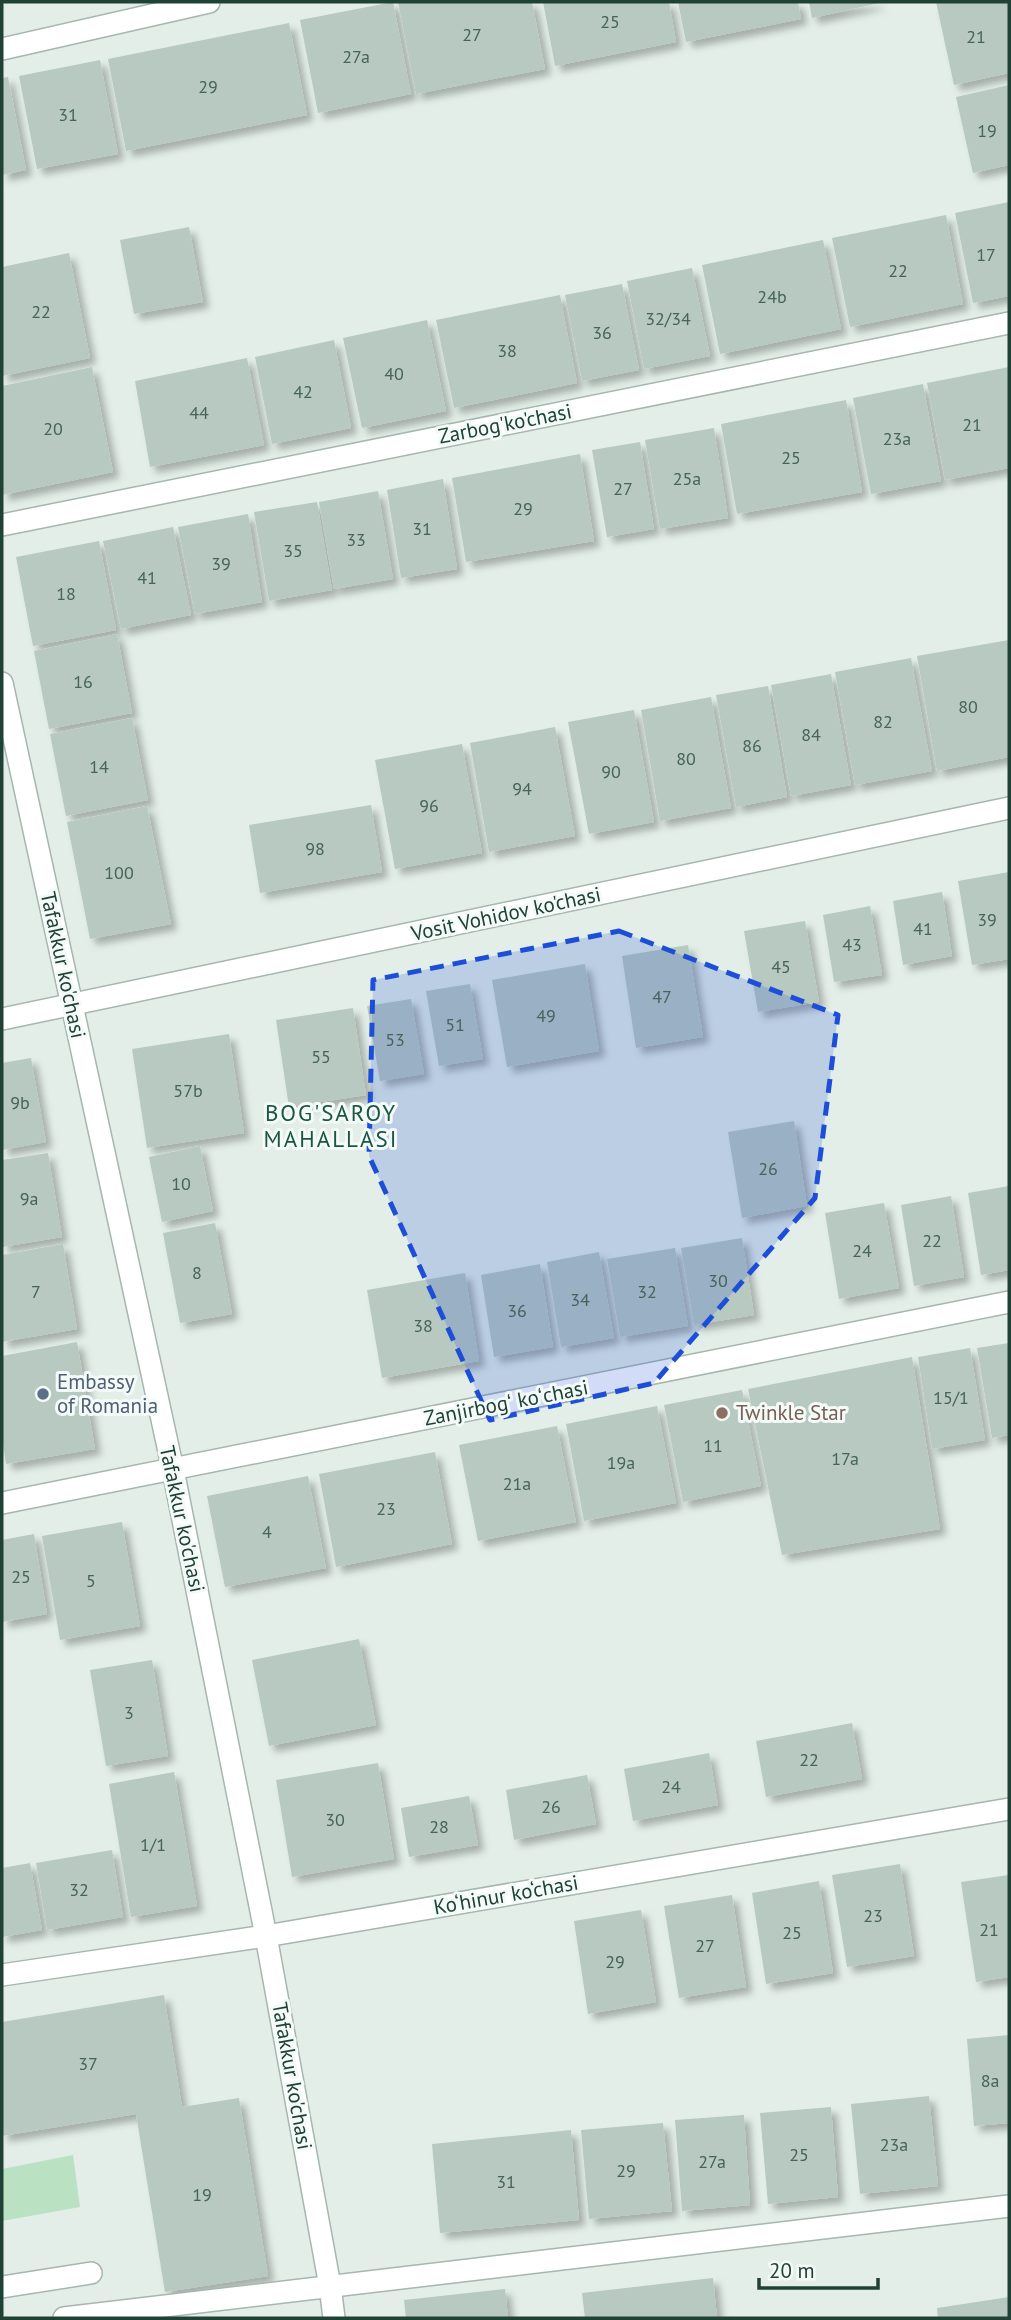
<svg xmlns="http://www.w3.org/2000/svg" width="1011" height="2320" font-family="'PT Sans',sans-serif">
	<style>
		.green { fill: #bae1c2 }
		.building { fill: #b8c9c1; filter: url(#shadow) }
		.lines { fill: none; stroke-linecap: round; stroke-linejoin: round }
		.minor-casing { stroke: #a5b7af; stroke-width: 24 }
		.minor { stroke: #fff; stroke-width: 21 }
		.marked { fill: #1d4ed8; fill-opacity: 0.2; stroke: #1d4ed8; stroke-width: 5; stroke-dasharray: 14 9; stroke-linejoin: round }
		.service-dot { fill: #5c6f8a; stroke: #f4faf7; stroke-width: 2.5 }
		.education-dot { fill: #8d6e63; stroke: #f4faf7; stroke-width: 2.5 }
		.labels { text-anchor: middle; stroke-width: 6; stroke-linejoin: round; paint-order: stroke }
		.number-label { font-size: 18px; fill: #466459 }
		.street-label { font-size: 21px; fill: #204236; stroke: #f4faf7 }
		.service-label { font-size: 21px; fill: #4e5e75; stroke: #f4faf7; text-anchor: start }
		.education-label { font-size: 21px; fill: #785e54; stroke: #f4faf7; text-anchor: start }
		.neighbourhood-label { font-size: 23px; letter-spacing: 2px; fill: #1a5643; stroke: #f4faf7 }
	</style>
	<defs>
		<filter id="shadow"><feDropShadow dx="6" dy="6" stdDeviation="3.5" flood-color="#0004"/></filter>
	</defs>
	<rect width="100%" height="100%" fill="#e3eee8"/>
	<path class="green" d="M73,2155L80,2207L2,2221V2169Z"/>
	<g class="building">
		<path d="M393,2L411,94L318,113L300,20Z"/>
		<path d="M398,2H532L545,69L416,94Z"/>
		<path d="M543,2H669L676,42L555,66Z"/>
		<path d="M678,2H798L801,19L686,42Z"/>
		<path d="M809,2H879V3L812,18Z"/>
		<path d="M936,2H1009V73L954,85Z"/>
		<path d="M289,23L307,115L126,151L108,59Z"/>
		<path d="M100,60L118,154L37,169L19,76Z"/>
		<path d="M8,77L26,170L2,175V78Z"/>
		<path d="M1009,85V165L973,173L956,97Z"/>
		<path d="M1009,202V296L973,303L955,213Z"/>
		<path d="M946,215L963,304L850,327L832,238Z"/>
		<path d="M189,227L203,302L134,314L120,240Z"/>
		<path d="M823,240L841,329L720,354L702,265Z"/>
		<path d="M69,253L90,358L2,376V267Z"/>
		<path d="M692,268L710,356L644,369L627,281Z"/>
		<path d="M622,284L639,370L582,381L565,295Z"/>
		<path d="M560,295L577,383L454,408L436,320Z"/>
		<path d="M427,320L446,411L362,428L343,338Z"/>
		<path d="M334,340L351,428L272,444L255,357Z"/>
		<path d="M247,358L264,445L150,467L135,381Z"/>
		<path d="M92,367L113,472L2,495V386Z"/>
		<path d="M1009,367V468L945,480L927,383Z"/>
		<path d="M923,384L941,481L871,494L853,398Z"/>
		<path d="M846,400L862,492L737,514L721,424Z"/>
		<path d="M714,428L728,518L660,529L645,440Z"/>
		<path d="M640,442L654,529L607,537L592,450Z"/>
		<path d="M580,454L594,541L466,562L452,478Z"/>
		<path d="M443,479L457,569L401,578L387,490Z"/>
		<path d="M378,491L393,579L334,589L319,502Z"/>
		<path d="M317,502L332,590L269,601L254,512Z"/>
		<path d="M248,514L262,602L195,614L178,527Z"/>
		<path d="M173,527L191,615L121,629L103,541Z"/>
		<path d="M99,541L116,630L33,646L16,557Z"/>
		<path d="M117,634L132,713L49,729L34,651Z"/>
		<path d="M1009,640V757L937,771L917,656Z"/>
		<path d="M911,658L932,771L855,785L835,672Z"/>
		<path d="M831,674L851,785L791,796L771,685Z"/>
		<path d="M768,686L787,797L736,807L716,695Z"/>
		<path d="M711,697L731,808L660,821L641,710Z"/>
		<path d="M634,710L654,822L589,834L568,722Z"/>
		<path d="M132,718L148,800L66,816L50,734Z"/>
		<path d="M555,727L575,836L489,852L470,743Z"/>
		<path d="M462,744L482,853L395,869L375,760Z"/>
		<path d="M371,805L382,872L260,893L249,825Z"/>
		<path d="M147,806L171,924L90,939L67,822Z"/>
		<path d="M1009,872V959L972,965L958,881Z"/>
		<path d="M942,892L952,956L903,965L893,901Z"/>
		<path d="M870,906L882,975L834,982L823,915Z"/>
		<path d="M805,921L819,1002L758,1012L744,931Z"/>
		<path d="M688,945L703,1037L636,1048L622,956Z"/>
		<path d="M585,964L599,1051L507,1067L492,980Z"/>
		<path d="M470,984L483,1059L439,1066L426,991Z"/>
		<path d="M411,999L424,1074L380,1081L367,1006Z"/>
		<path d="M353,1008L366,1095L289,1107L276,1020Z"/>
		<path d="M229,1034L244,1133L147,1148L132,1049Z"/>
		<path d="M31,1058L46,1142L2,1150V1063Z"/>
		<path d="M794,1121L807,1206L742,1218L728,1132Z"/>
		<path d="M200,1146L213,1211L162,1222L149,1157Z"/>
		<path d="M48,1153L62,1237L2,1247V1160Z"/>
		<path d="M1009,1186V1270L981,1275L968,1193Z"/>
		<path d="M951,1196L964,1277L914,1286L901,1205Z"/>
		<path d="M884,1203L899,1288L839,1299L825,1213Z"/>
		<path d="M215,1223L232,1314L180,1323L163,1233Z"/>
		<path d="M742,1238L754,1315L694,1325L681,1248Z"/>
		<path d="M63,1244L77,1329L2,1342V1255Z"/>
		<path d="M675,1248L688,1326L620,1337L607,1259Z"/>
		<path d="M599,1252L614,1338L561,1347L547,1262Z"/>
		<path d="M540,1264L553,1347L494,1357L481,1275Z"/>
		<path d="M465,1273L479,1361L382,1378L367,1290Z"/>
		<path d="M77,1342L95,1449L6,1464L2,1438V1356Z"/>
		<path d="M1009,1343V1435L992,1438L977,1348Z"/>
		<path d="M970,1348L985,1440L932,1449L918,1357Z"/>
		<path d="M912,1357L940,1529L782,1555L748,1389Z"/>
		<path d="M742,1390L761,1486L683,1502L664,1405Z"/>
		<path d="M657,1406L676,1503L584,1521L566,1424Z"/>
		<path d="M557,1426L576,1522L478,1541L459,1445Z"/>
		<path d="M435,1452L452,1544L336,1567L319,1474Z"/>
		<path d="M308,1476L326,1568L225,1587L207,1496Z"/>
		<path d="M122,1522L140,1626L60,1640L42,1536Z"/>
		<path d="M34,1534L47,1614L2,1622V1540Z"/>
		<path d="M359,1639L376,1725L269,1746L252,1660Z"/>
		<path d="M152,1660L168,1756L106,1766L90,1670Z"/>
		<path d="M852,1723L862,1779L766,1797L756,1741Z"/>
		<path d="M709,1753L718,1805L633,1821L624,1769Z"/>
		<path d="M378,1763L394,1859L292,1877L276,1780Z"/>
		<path d="M174,1772L197,1906L131,1917L109,1784Z"/>
		<path d="M587,1775L596,1824L514,1840L506,1790Z"/>
		<path d="M469,1796L478,1845L409,1857L401,1808Z"/>
		<path d="M112,1850L123,1917L47,1930L36,1863Z"/>
		<path d="M30,1863L42,1930L2,1937V1868Z"/>
		<path d="M900,1864L914,1956L847,1967L832,1875Z"/>
		<path d="M1009,1875V1977L976,1982L961,1882Z"/>
		<path d="M819,1881L833,1973L766,1984L752,1893Z"/>
		<path d="M732,1895L746,1987L679,1998L664,1906Z"/>
		<path d="M641,1910L656,2002L588,2014L574,1921Z"/>
		<path d="M164,1995L182,2107L239,2098L268,2276L165,2292L136,2114L2,2136V2022Z"/>
		<path d="M1009,2035V2123L974,2126L967,2039Z"/>
		<path d="M929,2096L938,2186L860,2194L851,2104Z"/>
		<path d="M831,2107L838,2197L768,2204L760,2113Z"/>
		<path d="M744,2115L750,2205L682,2211L675,2120Z"/>
		<path d="M663,2123L672,2211L589,2219L581,2130Z"/>
		<path d="M571,2130L579,2220L440,2233L432,2144Z"/>
		<path d="M713,2278L717,2318H585L582,2293Z"/>
		<path d="M505,2289L508,2318H406L404,2300Z"/>
		<path d="M1009,2297V2318H938L937,2308Z"/>
	</g>
	<g class="lines">
		<g class="minor-casing">
			<g id="minor">
				<path d="M2,49L209,2"/>
				<path d="M2,525L1009,323"/>
				<path d="M2,683L173,1470L266,1936L330,2286L334,2318"/>
				<path d="M2,1019L1009,808"/>
				<path d="M2,1503L1009,1302"/>
				<path d="M2,1975L266,1936L1009,1809"/>
				<path d="M2,2287L91,2273"/>
				<path d="M64,2318L1009,2206"/>
			</g>
		</g>
		<use href="#minor" class="minor"/>
	</g>
	<path class="marked" d="M619,931L838,1015L815,1198L654,1383L490,1420L369,1156L373,980Z"/>
	<circle class="service-dot" cx="43" cy="1394" r="7"/>
	<circle class="education-dot" cx="722" cy="1413" r="7"/>
	<g class="labels">
		<g class="number-label">
			<text x="610" y="28">25</text>
			<text x="472" y="41">27</text>
			<text x="976" y="43">21</text>
			<text x="356" y="63">27a</text>
			<text x="208" y="93">29</text>
			<text x="68" y="121">31</text>
			<text x="987" y="137">19</text>
			<text x="986" y="261">17</text>
			<text x="898" y="277">22</text>
			<text x="772" y="303">24b</text>
			<text x="41" y="318">22</text>
			<text x="668" y="325">32/34</text>
			<text x="602" y="339">36</text>
			<text x="507" y="357">38</text>
			<text x="394" y="380">40</text>
			<text x="303" y="398">42</text>
			<text x="199" y="419">44</text>
			<text x="972" y="431">21</text>
			<text x="53" y="435">20</text>
			<text x="897" y="445">23a</text>
			<text x="791" y="464">25</text>
			<text x="687" y="485">25a</text>
			<text x="623" y="495">27</text>
			<text x="523" y="515">29</text>
			<text x="422" y="535">31</text>
			<text x="356" y="546">33</text>
			<text x="293" y="557">35</text>
			<text x="221" y="570">39</text>
			<text x="147" y="584">41</text>
			<text x="66" y="600">18</text>
			<text x="83" y="688">16</text>
			<text x="968" y="713">80</text>
			<text x="883" y="728">82</text>
			<text x="811" y="741">84</text>
			<text x="752" y="752">86</text>
			<text x="686" y="765">80</text>
			<text x="99" y="773">14</text>
			<text x="611" y="778">90</text>
			<text x="522" y="795">94</text>
			<text x="429" y="812">96</text>
			<text x="315" y="855">98</text>
			<text x="119" y="879">100</text>
			<text x="987" y="926">39</text>
			<text x="923" y="935">41</text>
			<text x="852" y="951">43</text>
			<text x="781" y="973">45</text>
			<text x="662" y="1003">47</text>
			<text x="546" y="1022">49</text>
			<text x="455" y="1031">51</text>
			<text x="395" y="1046">53</text>
			<text x="321" y="1063">55</text>
			<text x="188" y="1097">57b</text>
			<text x="20" y="1109">9b</text>
			<text x="768" y="1175">26</text>
			<text x="181" y="1190">10</text>
			<text x="29" y="1205">9a</text>
			<text x="932" y="1247">22</text>
			<text x="862" y="1257">24</text>
			<text x="197" y="1279">8</text>
			<text x="718" y="1287">30</text>
			<text x="36" y="1298">7</text>
			<text x="647" y="1298">32</text>
			<text x="580" y="1306">34</text>
			<text x="517" y="1317">36</text>
			<text x="423" y="1332">38</text>
			<text x="951" y="1404">15/1</text>
			<text x="713" y="1452">11</text>
			<text x="845" y="1465">17a</text>
			<text x="621" y="1469">19a</text>
			<text x="517" y="1490">21a</text>
			<text x="386" y="1515">23</text>
			<text x="267" y="1538">4</text>
			<text x="21" y="1583">25</text>
			<text x="91" y="1587">5</text>
			<text x="129" y="1719">3</text>
			<text x="809" y="1766">22</text>
			<text x="671" y="1793">24</text>
			<text x="551" y="1813">26</text>
			<text x="335" y="1826">30</text>
			<text x="439" y="1833">28</text>
			<text x="153" y="1851">1/1</text>
			<text x="79" y="1896">32</text>
			<text x="873" y="1922">23</text>
			<text x="989" y="1936">21</text>
			<text x="792" y="1939">25</text>
			<text x="705" y="1952">27</text>
			<text x="615" y="1968">29</text>
			<text x="88" y="2070">37</text>
			<text x="990" y="2087">8a</text>
			<text x="894" y="2151">23a</text>
			<text x="799" y="2161">25</text>
			<text x="712" y="2168">27a</text>
			<text x="626" y="2177">29</text>
			<text x="506" y="2188">31</text>
			<text x="202" y="2201">19</text>
		</g>
		<g class="street-label">
			<text transform="translate(505 424) rotate(-11)" y="7">Zarbog'ko'chasi</text>
			<text transform="translate(506 914) rotate(-12)" y="7">Vosit Vohidov ko'chasi</text>
			<text transform="translate(63 965) rotate(78)" y="7">Tafakkur ko'chasi</text>
			<text transform="translate(506 1403) rotate(-11)" y="7">Zanjirbogʻ koʻchasi</text>
			<text transform="translate(182 1519) rotate(78)" y="7">Tafakkur ko'chasi</text>
			<text transform="translate(506 1895) rotate(-10)" y="7">Ko‘hinur ko‘chasi</text>
			<text transform="translate(292 2076) rotate(80)" y="7">Tafakkur ko'chasi</text>
		</g>
		<g class="service-label">
			<text x="57" y="1389">Embassy<tspan x="57" dy="24">of Romania</tspan></text>
		</g>
		<g class="education-label">
			<text x="736" y="1420">Twinkle Star</text>
		</g>
		<g class="neighbourhood-label">
			<text x="331" y="1121">BOG'SAROY<tspan x="331" dy="26">MAHALLASI</tspan></text>
		</g>
	</g>
	<rect width="1011" height="2320" fill="none" stroke="#204236" stroke-width="7"/>
	<path d="M759 2278v10h119v-10" fill="none" stroke="#204236" stroke-width="3.5"/>
	<text x="769" y="2278" font-size="21" fill="#204236" stroke="#f4faf7" stroke-width="5" paint-order="stroke">20 m</text>
</svg>
